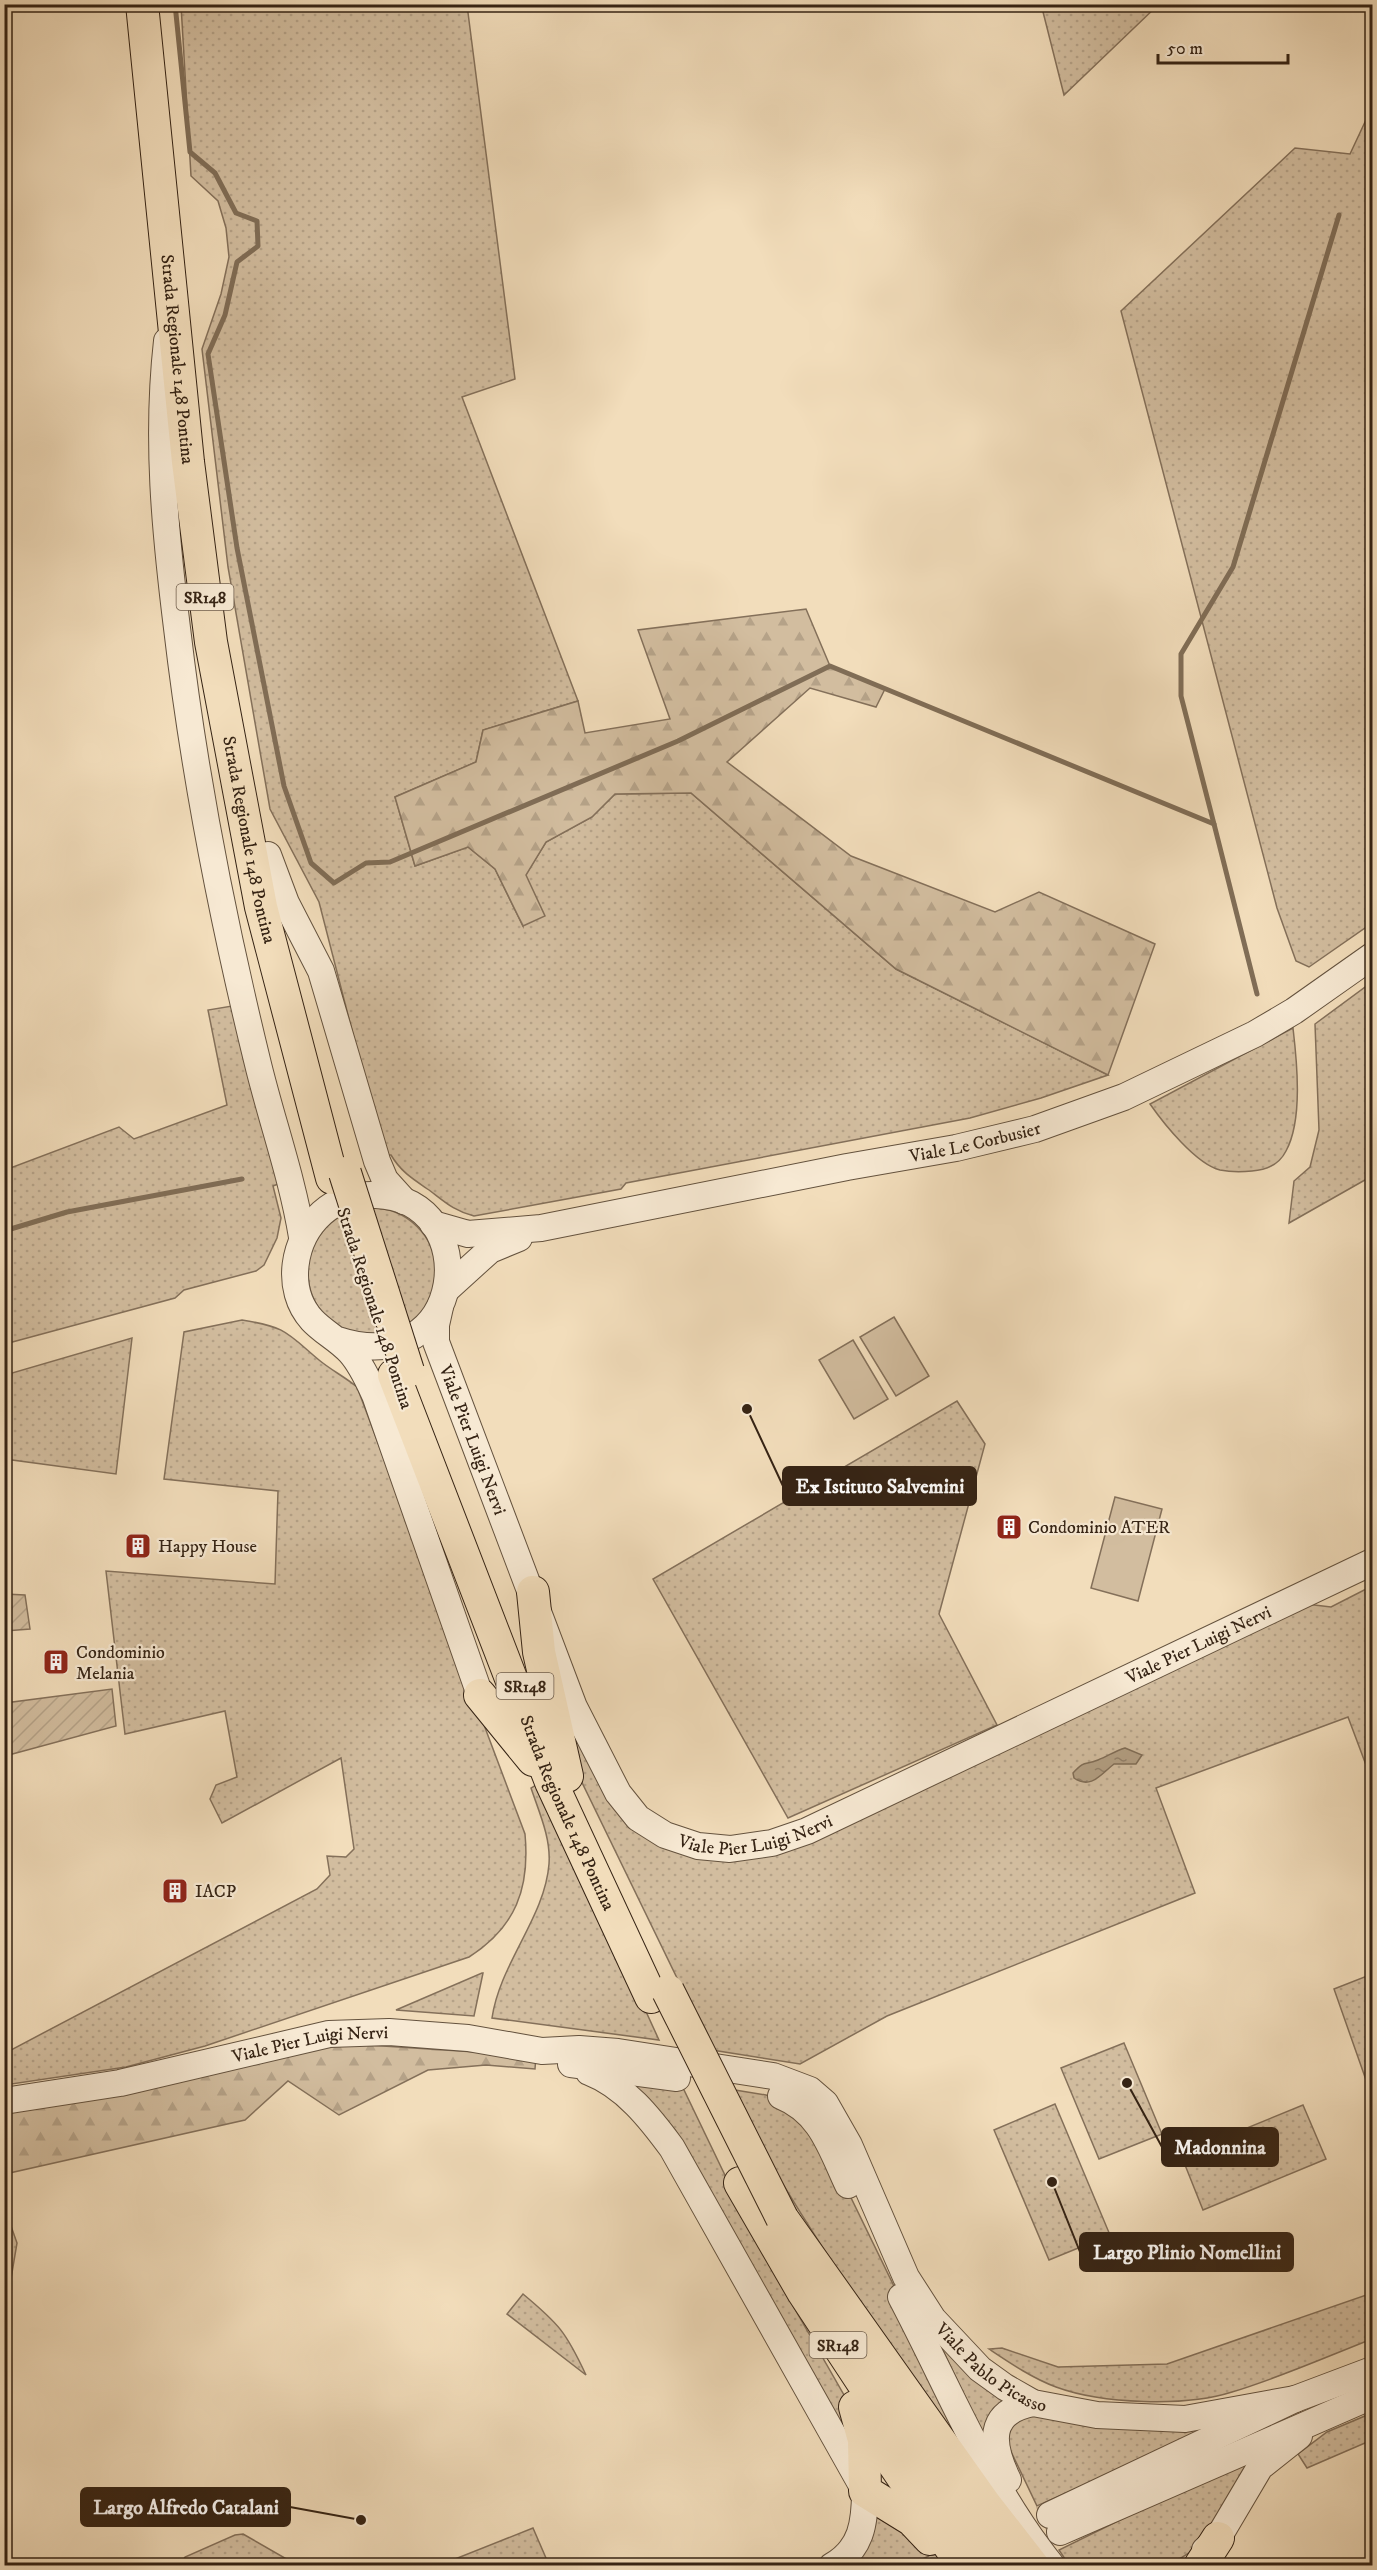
<svg xmlns="http://www.w3.org/2000/svg" width="1377" height="2570" font-family="'IM FELL DW Pica',serif">
	<style>
		.grass { fill: url(#grass-dots); stroke: #84705a; stroke-width: 1.5 }
		.forest { fill: url(#forest-firs); stroke: #84705a; stroke-width: 1.5 }
		.garden { fill: url(#garden-furrows); stroke: #84705a; stroke-width: 1.5 }
		.pitch { fill: #d2bd9f; stroke: #84705a; stroke-width: 1.5 }
		.water { fill: url(#water-ripples); stroke: #806d56; stroke-width: 1.5 }
		.lines { fill: none; stroke-linecap: round; stroke-linejoin: round }
		.stream { stroke: #806d56; stroke-width: 5 }
		.tertiary-tunnel { stroke: #ccb89a; stroke-width: 26; stroke-dasharray: 26 13; stroke-linecap: butt }
		.tertiary-casing { stroke: #64523e; stroke-width: 28 }
		.primary-casing { stroke: #352314; stroke-width: 34 }
		.tertiary { stroke: #f7e9d3; stroke-width: 26 }
		.primary { stroke: #f2ddbb; stroke-width: 32 }
		.primary-bridge-casing { stroke: #352314; stroke-width: 34; stroke-linecap: butt }
		.primary-bridge { stroke: #f2ddbb; stroke-width: 32 }
		.labels { text-anchor: middle; stroke-width: 4.5; stroke-linejoin: round; paint-order: stroke }
		.shield { fill: #f7e9d3; stroke: #6f5e4d; stroke-width: 1.5 }
		.shield-label { font-size: 16px; font-weight: bold; fill: #352314 }
		.street-label { font-size: 18px; fill: #352314; stroke: #f7e9d3 }
		.poi-label { font-size: 18px; fill: #352314; stroke: #f7e9d3; text-anchor: start }
		.leader { fill: none; stroke: #352314; stroke-width: 2 }
		.callout-dot { fill: #352314; stroke: #f7e9d3; stroke-width: 2 }
		.callout { fill: #352314; stroke: #352314; stroke-width: 2 }
		.callout-label { font-size: 20px; text-anchor: middle; font-weight: bold; fill: #fff }
	</style>
	<defs>
		<pattern id="grass-dots" width="8" height="8" patternUnits="userSpaceOnUse" patternTransform="scale(1.5)"><rect width="8" height="8" fill="#d2bd9f"/><path d="M2 2h.1M6 6h.1" fill="none" stroke="#b5a288" stroke-width="1.8" stroke-linecap="round"/></pattern>
		<pattern id="forest-firs" width="22" height="20" patternUnits="userSpaceOnUse" patternTransform="scale(1.5)"><rect width="22" height="20" fill="#d2bd9f"/><path d="M5 1l3.5 6h-7zM16 11l3.5 6h-7z" fill="#b5a288"/></pattern>
		<pattern id="garden-furrows" width="10" height="10" patternUnits="userSpaceOnUse" patternTransform="scale(1.5)"><rect width="10" height="10" fill="#d2bd9f"/><path d="M-1 1l2-2M0 10L10 0M9 11l2-2" fill="none" stroke="#b5a288"/></pattern>
		<pattern id="water-ripples" width="26" height="14" patternUnits="userSpaceOnUse" patternTransform="scale(1.5)"><rect width="26" height="14" fill="#b29e82"/><path d="M2 4q2-2 4 0t4 0M15 11q2-2 4 0t4 0" fill="none" stroke="#928069"/></pattern>
	</defs>
	<rect width="100%" height="100%" fill="#f2ddbb"/>
	<filter id="stains"><feTurbulence type="fractalNoise" baseFrequency=".00333" numOctaves="4"/><feColorMatrix values="0 0 0 0 .2 0 0 0 0 .09 0 0 0 0 .02 0 0 0 .5 -.17"/></filter>
	<radialGradient id="worn" r=".72"><stop offset=".6" stop-color="#630" stop-opacity="0"/><stop offset="1" stop-color="#630" stop-opacity=".3"/></radialGradient>
	<g class="grass">
		<path d="M1041,4H1158V5L1064,95Z"/>
		<path d="M181,5H467L515,379L462,397L578,701L483,730L476,762L395,797L415,866L468,847L495,869L523,926L526,874L546,842L592,817L615,794L691,793L896,969L1108,1075L1041,1098L970,1118L626,1183L621,1189L474,1216C454,1211 445,1202 429,1190C413,1179 401,1172 391,1155H384L319,902L270,809L228,567L202,349L221,294L229,257L226,228L218,201L191,176Z"/>
		<path d="M1372,107V923L1309,967L1296,961L1277,908L1121,311L1295,148L1350,154Z"/>
		<path d="M1372,982V1176L1289,1223L1294,1181L1310,1167L1319,1130L1315,1024Z"/>
		<path d="M232,1006L278,1184L273,1186L281,1218L277,1238L264,1265L256,1271L184,1290L175,1298L5,1344V1170L119,1127L134,1139L227,1105L208,1010Z"/>
		<path d="M1293,1028C1297,1062 1303,1120 1286,1151C1279,1165 1267,1170 1252,1171C1242,1172 1230,1172 1220,1170C1196,1164 1164,1124 1150,1104Z"/>
		<circle cx="372" cy="1272" r="64"/>
		<path d="M242,1320C286,1327 286,1332 319,1360C331,1370 345,1377 357,1387L525,1834C530,1888 516,1927 469,1957L205,2046L126,2067L5,2085V2055L9,2051L317,1889L330,1875L327,1856L346,1857L354,1849L341,1758L222,1823L210,1799L216,1785L237,1777L225,1711L125,1734L106,1571L275,1584L278,1491L164,1479L184,1332Z"/>
		<path d="M132,1338L116,1474L5,1459V1423L12,1373Z"/>
		<path d="M957,1401L985,1444L939,1614L997,1725L788,1818L653,1579Z"/>
		<path d="M1372,1586V1781L1348,1717L1156,1788L1195,1893L887,2016L800,2064L712,2050L572,1762L573,1716L612,1800L734,1857L1298,1603L1331,1607Z"/>
		<path d="M541,1782L659,2040L492,2018C500,1963 545,1917 549,1864C551,1838 539,1812 531,1788Z"/>
		<path d="M483,1973L474,2016L396,2010L482,1973Z"/>
		<path d="M1372,1974V2097L1334,1989Z"/>
		<path d="M1124,2043L1162,2134L1099,2159L1061,2068Z"/>
		<path d="M615,2074L677,2084L684,2090L760,2248L848,2402L859,2455L675,2130L647,2097Z"/>
		<path d="M729,2089L766,2095L790,2103L818,2130L928,2356L974,2461C885,2343 798,2220 729,2089Z"/>
		<path d="M1055,2104L1110,2235L1049,2260L994,2130Z"/>
		<path d="M1303,2105L1326,2159L1203,2210L1181,2155Z"/>
		<path d="M5,2209L17,2243L5,2314Z"/>
		<path d="M1372,2293V2339C1326,2357 1279,2378 1232,2392C1185,2407 1102,2404 1056,2387C1032,2378 1010,2363 989,2349L1002,2348L1058,2367L1167,2364Z"/>
		<path d="M523,2294C559,2324 566,2332 586,2375L507,2314Z"/>
		<path d="M927,2317L1015,2393L993,2455Z"/>
		<path d="M1024,2408L1249,2412L1037,2506L1006,2441L1011,2418Z"/>
		<path d="M1372,2413V2440L1307,2468L1298,2454L1327,2432Z"/>
		<path d="M1271,2446L1189,2553L1170,2565H1069L1059,2550Z"/>
		<path d="M879,2514L914,2532L929,2556L910,2565L836,2566Z"/>
		<path d="M533,2528L549,2565H440Z"/>
		<path d="M243,2534L297,2565H180L185,2557L235,2535Z"/>
	</g>
	<g class="forest">
		<path d="M806,609L830,666L885,689L876,707L810,688L727,762L851,856L995,912L1039,892L1155,944L1108,1075L896,969L691,793L615,794L592,817L546,842L526,875L545,916L523,926L495,869L468,847L415,866L395,797L476,762L483,730L578,701L585,733L670,719L638,630Z"/>
		<path d="M352,2044L536,2056L535,2069L486,2065L428,2070L339,2115L288,2081L245,2120L5,2174L4,2112L138,2092L231,2064L305,2050Z"/>
	</g>
	<g class="garden">
		<path d="M4,1594L25,1595L30,1629L5,1631Z"/>
		<path d="M112,1689L116,1726L5,1756V1703Z"/>
	</g>
	<g class="pitch">
		<path d="M894,1317L929,1376L896,1396L860,1337Z"/>
		<path d="M853,1340L888,1399L854,1419L819,1360Z"/>
		<path d="M1115,1497L1162,1509L1138,1601L1091,1588Z"/>
	</g>
	<path class="water" d="M1125,1748L1142,1755L1136,1764H1114C1101,1774 1091,1790 1074,1778L1073,1773C1086,1759 1084,1766 1098,1760C1108,1756 1115,1751 1125,1748Z"/>
	<g class="lines">
		<g class="stream">
			<path d="M175,4L190,152L215,173L236,213L257,221L258,246L237,262L225,315L208,354L237,548L284,786L311,863L334,883L366,863L390,862L678,741L830,666L1214,824L1181,696V654L1233,567L1339,215"/>
			<path d="M1214,824L1257,994"/>
			<path d="M4,1231L67,1212L242,1179"/>
		</g>
		<path class="tertiary-tunnel" d="M934,2566L1050,2515"/>
		<g class="tertiary-casing">
			<g id="tertiary">
				<path d="M167,341C156,439 165,531 177,628C194,774 222,917 257,1060C271,1119 292,1176 302,1237"/>
				<path d="M268,855L286,903L321,971L377,1161L385,1180L404,1201"/>
				<path id="s1" d="M433,1224L468,1234L541,1228L847,1167L956,1148L1035,1129L1124,1097L1255,1034L1294,1011L1372,956"/>
				<path d="M448,1288L490,1250L519,1238"/>
				<path id="s2" d="M440,1307L436,1325V1342L574,1707L618,1793L638,1818L665,1835L698,1846L730,1849L772,1843L807,1831L1372,1562"/>
				<path d="M338,1340C467,1382 486,1199 376,1195C356,1194 336,1200 322,1213C293,1239 284,1289 312,1320C323,1332 338,1339 350,1352C361,1364 368,1380 375,1395L480,1695"/>
				<path d="M571,2064L677,2078"/>
				<path d="M589,2072C625,2086 650,2118 672,2148L865,2491C865,2522 862,2549 832,2566"/>
				<path d="M781,2096C821,2112 831,2149 848,2185"/>
				<path id="s3" d="M4,2101L120,2083L329,2034L389,2032L468,2038L542,2051L579,2049L618,2052L773,2076L810,2090L825,2103L849,2145L906,2277L933,2319L980,2369L1005,2387L1033,2403L1097,2415L1185,2419L1295,2399"/>
				<path d="M901,2297C949,2388 987,2485 1052,2566"/>
				<path d="M1008,2480C991,2445 986,2412 1033,2403"/>
				<path d="M1050,2515L1295,2399L1372,2370"/>
				<path d="M1060,2532L1372,2396"/>
				<path d="M1205,2550L1218,2538L1260,2467L1299,2436"/>
			</g>
		</g>
		<g class="primary-casing">
			<g id="primary">
				<path id="s4" d="M142,4L188,462L211,642L261,907L332,1178"/>
				<path id="s5" d="M394,1375L551,1782L651,1997"/>
				<path d="M533,1592L539,1652L567,1776"/>
				<path d="M480,1695L533,1760"/>
				<path d="M740,2183L803,2292L884,2415L995,2566"/>
				<path d="M782,2218L984,2503L1033,2566"/>
				<path d="M855,2407L864,2440L865,2491L912,2520L930,2539"/>
				<path d="M876,2438L963,2566"/>
				<path d="M1200,2566L1218,2538"/>
			</g>
		</g>
		<use href="#tertiary" class="tertiary"/>
		<use href="#primary" class="primary"/>
		<g class="primary-bridge-casing">
			<g id="primary-bridge">
				<path d="M345,1173L408,1371"/>
				<path d="M668,1991L782,2218"/>
			</g>
		</g>
		<use href="#primary-bridge" class="primary-bridge"/>
	</g>
	<defs>
		<g id="building-square" transform="scale(1.35)"><rect x="-9" y="-9" width="18" height="18" rx="4" fill="#8f2418" stroke="#f7e9d3"/><path d="M-4-6H4V6H1V3H-1V6H-4ZM-2.5-4.3h1.7v1.8h-1.7ZM.8-4.3h1.7v1.8H.8ZM-2.5-1h1.7V.8h-1.7ZM.8-1h1.7V.8H.8Z" fill="#fff"/></g>
	</defs>
	<g fill-rule="evenodd">
		<use href="#building-square" x="1009" y="1527"/>
		<use href="#building-square" x="138" y="1546"/>
		<use href="#building-square" x="56" y="1662"/>
		<use href="#building-square" x="175" y="1891"/>
	</g>
	<g class="labels">
		<g class="shield">
			<rect x="176.5" y="584" width="57" height="26" rx="4.5"/>
			<rect x="496.5" y="1673" width="57" height="26" rx="4.5"/>
			<rect x="809.5" y="2332" width="57" height="26" rx="4.5"/>
		</g>
		<g class="shield-label">
			<text x="205" y="603">SR148</text>
			<text x="525" y="1692">SR148</text>
			<text x="838" y="2351">SR148</text>
		</g>
		<g class="street-label">
			<text dy="6" stroke="none"><textPath href="#s4" startOffset="357">Strada Regionale 148 Pontina</textPath></text>
			<text dy="6" stroke="none"><textPath href="#s4" startOffset="843">Strada Regionale 148 Pontina</textPath></text>
			<text dy="6" stroke="none"><textPath href="#s1" startOffset="552">Viale Le Corbusier</textPath></text>
			<text transform="translate(375 1308) rotate(72)" y="6">Strada Regionale 148 Pontina</text>
			<text dy="6" stroke="none"><textPath href="#s2" startOffset="140">Viale Pier Luigi Nervi</textPath></text>
			<text dy="6" stroke="none"><textPath href="#s2" startOffset="1166">Viale Pier Luigi Nervi</textPath></text>
			<text dy="6" stroke="none"><textPath href="#s5" startOffset="471">Strada Regionale 148 Pontina</textPath></text>
			<text dy="6" stroke="none"><textPath href="#s2" startOffset="680">Viale Pier Luigi Nervi</textPath></text>
			<text dy="6" stroke="none"><textPath href="#s3" startOffset="312">Viale Pier Luigi Nervi</textPath></text>
			<text dy="6" stroke="none"><textPath href="#s3" startOffset="1158">Viale Pablo Picasso</textPath></text>
		</g>
		<g class="poi-label">
			<text x="1028" y="1533">Condominio ATER</text>
			<text x="158" y="1552">Happy House</text>
			<text x="76" y="1658">Condominio<tspan x="76" dy="21">Melania</tspan></text>
			<text x="195" y="1897">IACP</text>
		</g>
	</g>
	<path class="leader" d="M747 1409L783 1486M1127 2083L1162 2147M1052 2182L1080 2252M361 2520L290 2507"/>
	<g class="callout-dot">
		<circle cx="747" cy="1409" r="6"/>
		<circle cx="1127" cy="2083" r="6"/>
		<circle cx="1052" cy="2182" r="6"/>
		<circle cx="361" cy="2520" r="6"/>
	</g>
	<g class="callout">
		<rect x="783" y="1467" width="193" height="38" rx="6"/>
		<rect x="1162" y="2128" width="116" height="38" rx="6"/>
		<rect x="1080" y="2233" width="213" height="38" rx="6"/>
		<rect x="81" y="2488" width="209" height="38" rx="6"/>
	</g>
	<g class="callout-label">
		<text x="880" y="1493">Ex Istituto Salvemini</text>
		<text x="1220" y="2154">Madonnina</text>
		<text x="1187" y="2259">Largo Plinio Nomellini</text>
		<text x="186" y="2514">Largo Alfredo Catalani</text>
	</g>
	<rect width="1377" height="2570" fill="none" stroke="#f2ddbb" stroke-width="24"/>
	<rect x="6" y="6" width="1365" height="2558" fill="none" stroke="#352314" stroke-width="3"/>
	<rect x="12" y="12" width="1353" height="2546" fill="none" stroke="#352314" stroke-width="1.5"/>
	<path d="M1158 54v9h130v-9" fill="none" stroke="#352314" stroke-width="3"/>
	<text x="1167" y="54" font-size="18" fill="#352314" stroke="#f7e9d3" stroke-width="4.5" paint-order="stroke">50 m</text>
	<rect width="100%" height="100%" filter="url(#stains)"/>
	<rect width="100%" height="100%" fill="url(#worn)"/>
</svg>
